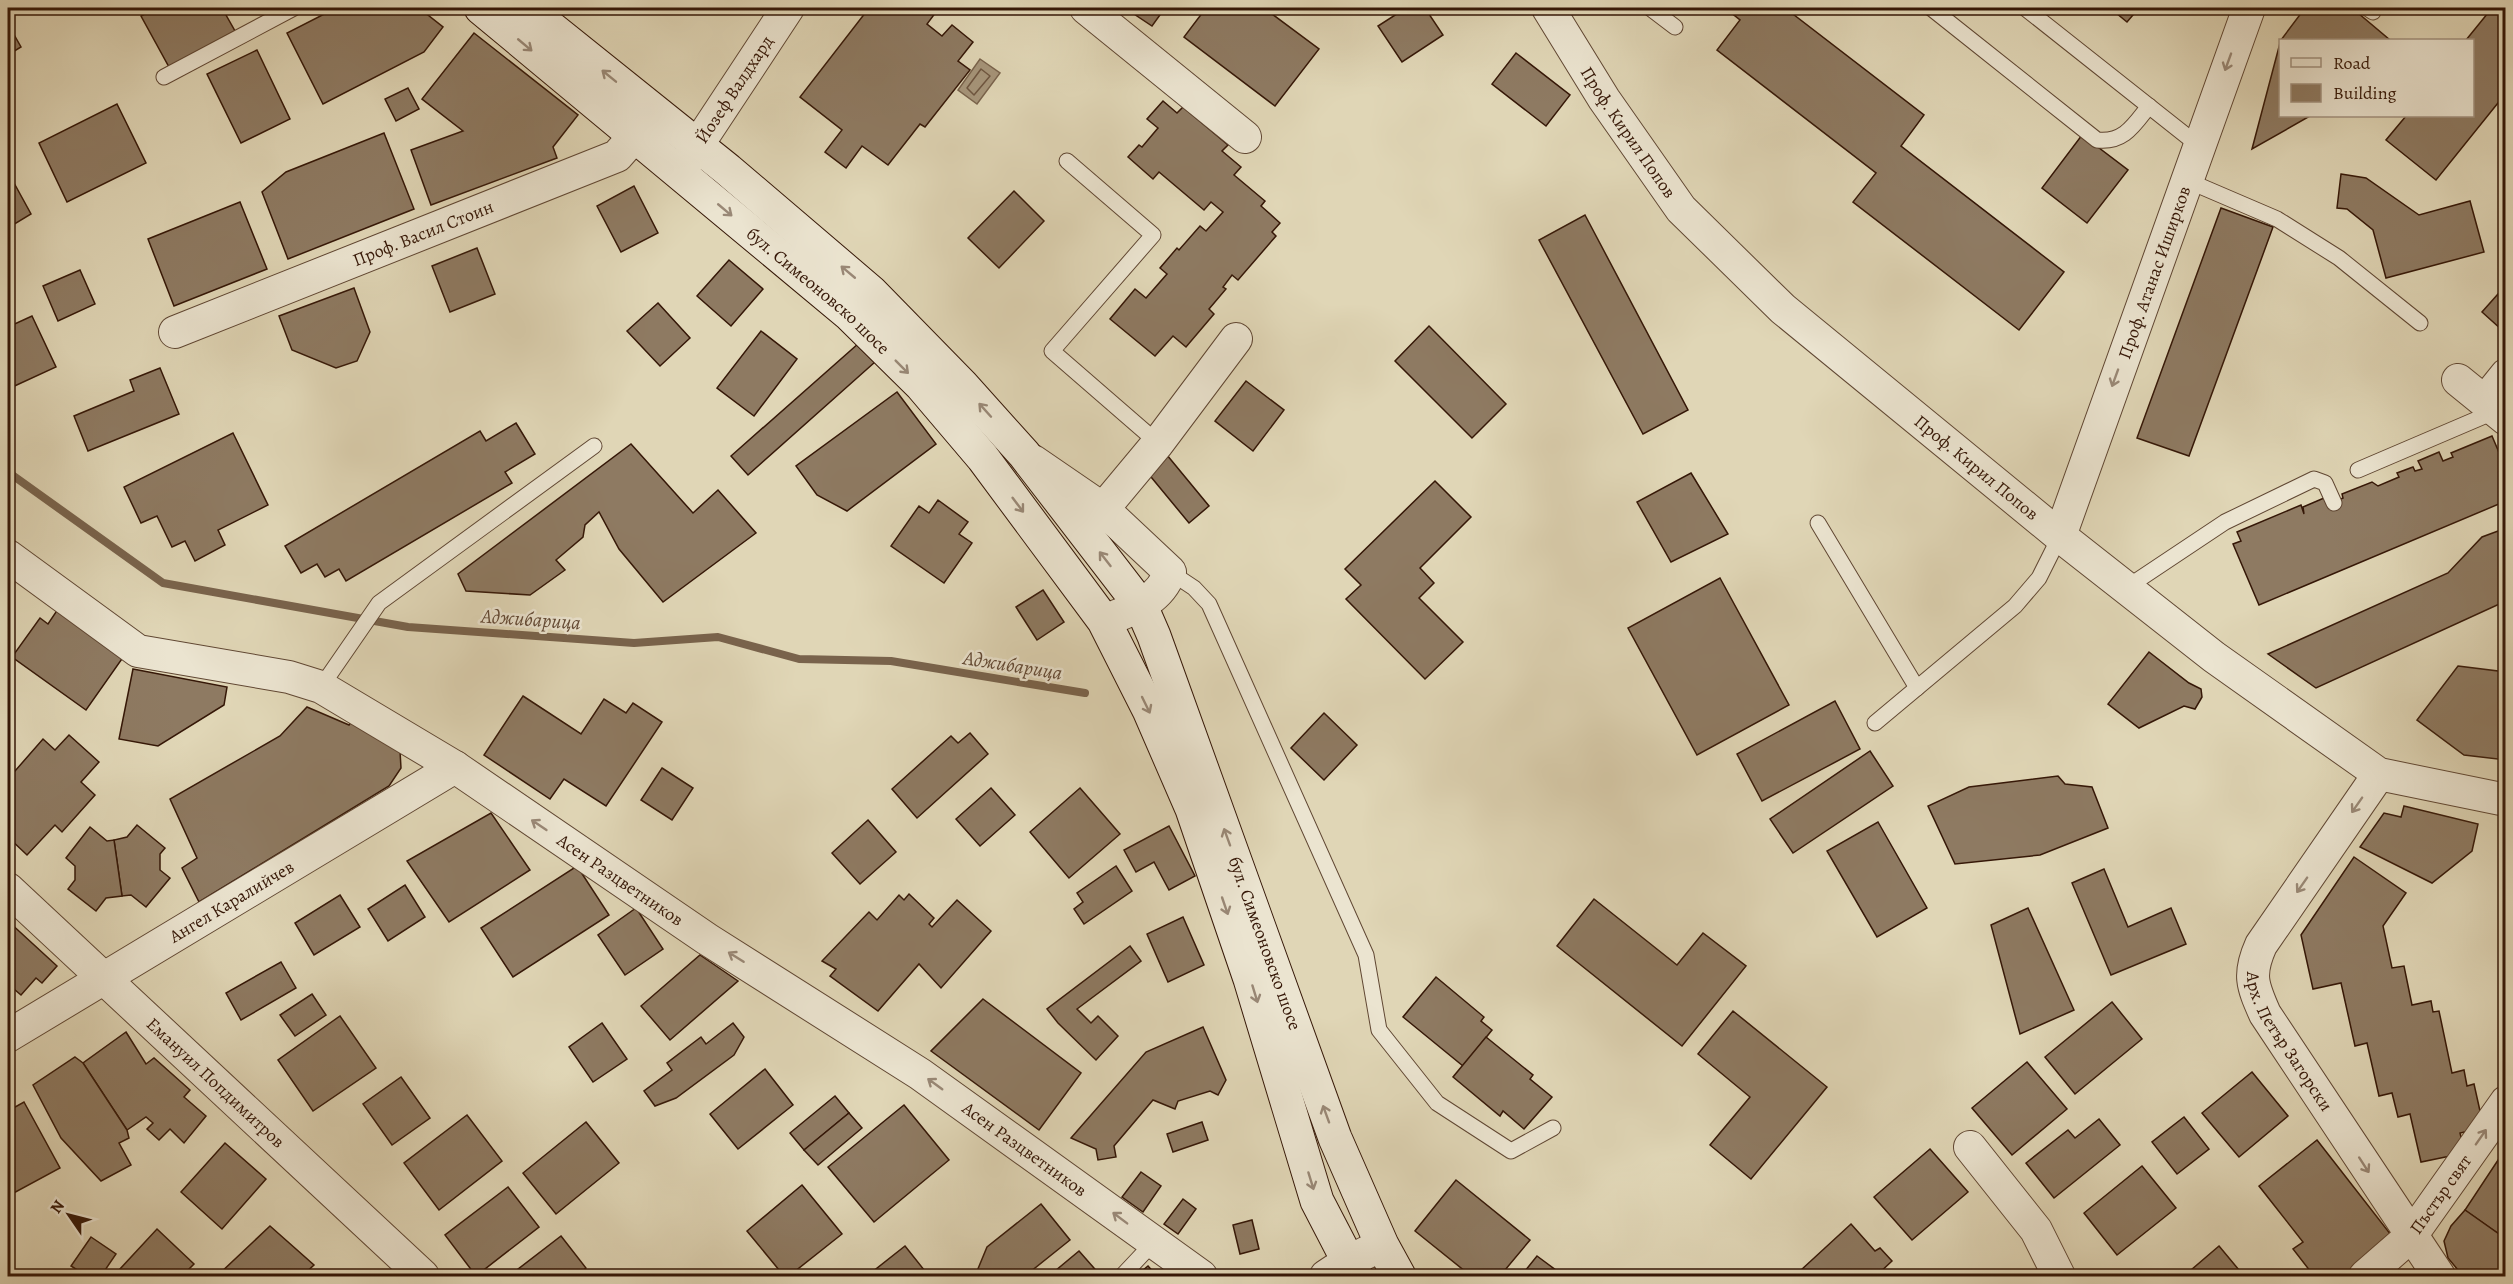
<svg xmlns="http://www.w3.org/2000/svg" width="2513" height="1284" font-family="Alegreya,serif">
	<style>
		.water { fill: #a6957a; stroke: #79634c; stroke-width: 1.5 }
		.lines { fill: none; stroke-linecap: round; stroke-linejoin: round }
		.shore { stroke: #6e5640; stroke-width: 1.5 }
		.stream { stroke: #79634c; stroke-width: 8 }
		.building { fill: #8e7a62; stroke: #351707; stroke-width: 1.5 }
		.lane-casing { stroke: #604733; stroke-width: 17 }
		.street-casing { stroke: #604733; stroke-width: 34 }
		.secondary-casing { stroke: #351707; stroke-width: 35 }
		.lane { stroke: #ebe4d0; stroke-width: 15 }
		.street { stroke: #ebe4d0; stroke-width: 32 }
		.secondary { stroke: #ebe4d0; stroke-width: 33 }
		.oneway { stroke: #998876 }
		.labels { text-anchor: middle; stroke-width: 5; stroke-linejoin: round; paint-order: stroke }
		.street-label { font-size: 18px; fill: #351707; stroke: #ebe4d0 }
		.water-label { font-size: 20px; font-style: italic; fill: #624935; stroke: #ebe4d0 }
	</style>
	<rect width="100%" height="100%" fill="#e0d6b6"/>
	<filter id="stains"><feTurbulence type="fractalNoise" baseFrequency=".00333" numOctaves="4"/><feColorMatrix values="0 0 0 0 .2 0 0 0 0 .09 0 0 0 0 .02 0 0 0 .5 -.17"/></filter>
	<radialGradient id="worn" r=".72"><stop offset=".6" stop-color="#630" stop-opacity="0"/><stop offset="1" stop-color="#630" stop-opacity=".3"/></radialGradient>
	<path class="water" d="M980,59L1000,73L977,104L958,90Z"/>
	<g class="lines">
		<path class="shore" d="M981,69L990,76L974,95L967,88Z"/>
		<path class="stream" d="M8,472L163,583L408,627L634,643L718,637L799,659L891,661L1085,693"/>
	</g>
	<g class="building">
		<path d="M156,8H222L235,31L169,67L141,16Z"/>
		<path d="M252,8H266L255,13Z"/>
		<path d="M336,8H419L443,27L424,52L323,104L287,33Z"/>
		<path d="M869,8H939L927,24L942,36L952,25L973,42L958,61L970,70L925,127L920,124L888,165L862,146L846,168L825,152L842,130L800,97Z"/>
		<path d="M1125,8H1165L1152,26Z"/>
		<path d="M1206,8H1264L1319,49L1275,106L1184,37Z"/>
		<path d="M1406,8H1425L1443,35L1402,62L1378,26Z"/>
		<path d="M1725,8H1785L1924,115L1901,146L2064,272L2019,330L1853,202L1876,173L1717,50L1740,20Z"/>
		<path d="M2110,8H2139L2127,22Z"/>
		<path d="M2305,8H2352L2390,40H2281Z"/>
		<path d="M2492,8H2506V93L2436,180L2386,140L2406,116H2472V40H2466Z"/>
		<path d="M8,24L21,47L8,55Z"/>
		<path d="M474,33L578,115L553,147L557,158L431,205L411,150L463,131L422,99Z"/>
		<path d="M2280,43V116H2310L2252,149Z"/>
		<path d="M257,50L290,119L241,143L207,74Z"/>
		<path d="M1516,53L1570,95L1546,126L1492,84Z"/>
		<path d="M408,88L419,109L396,121L385,99Z"/>
		<path d="M1163,101L1177,113L1183,107L1228,145L1222,151L1241,167L1234,175L1265,201L1261,206L1280,223L1272,232L1276,236L1238,280L1232,275L1223,287L1226,289L1209,309L1214,314L1186,347L1173,336L1155,356L1110,319L1135,289L1146,298L1167,274L1160,268L1177,248L1179,250L1200,226L1206,231L1223,212L1211,202L1204,210L1159,172L1153,179L1128,157L1139,145L1142,147L1158,128L1147,119Z"/>
		<path d="M117,104L146,163L67,202L39,143Z"/>
		<path d="M384,133L414,209L288,259L262,192L286,172Z"/>
		<path d="M2082,135L2128,170L2087,223L2042,188Z"/>
		<path d="M8,172L31,214L8,228Z"/>
		<path d="M2341,174L2366,178L2419,215L2470,201L2484,252L2386,278L2373,230L2347,209L2337,208Z"/>
		<path d="M634,186L658,233L621,252L597,206Z"/>
		<path d="M1014,191L1044,221L999,268L968,238Z"/>
		<path d="M240,202L267,269L174,306L148,239Z"/>
		<path d="M2221,208L2273,227L2189,456L2137,438Z"/>
		<path d="M1585,215L1688,410L1643,434L1539,240Z"/>
		<path d="M477,248L495,294L450,312L432,266Z"/>
		<path d="M729,260L763,289L731,326L697,296Z"/>
		<path d="M80,270L95,304L58,321L43,286Z"/>
		<path d="M2506,285V326L2502,330L2482,312Z"/>
		<path d="M354,288L370,332L357,361L336,368L292,350L279,316Z"/>
		<path d="M658,303L690,338L660,366L627,331Z"/>
		<path d="M32,316L56,367L8,389V327Z"/>
		<path d="M1429,326L1506,404L1472,438L1395,361Z"/>
		<path d="M761,331L797,359L754,416L717,388Z"/>
		<path d="M859,343L875,362L748,475L731,456Z"/>
		<path d="M160,368L179,414L88,451L74,416L134,391L130,380Z"/>
		<path d="M1246,381L1284,410L1253,451L1215,421Z"/>
		<path d="M897,392L936,444L847,511L817,495L796,466Z"/>
		<path d="M516,423L535,454L505,472L512,483L346,581L339,569L325,577L317,564L301,573L285,546L480,431L486,441Z"/>
		<path d="M233,433L268,505L218,530L225,545L195,561L185,541L172,547L157,516L141,523L124,487Z"/>
		<path d="M2492,436L2506,469V501L2259,605L2233,544L2241,541L2237,532L2301,505L2304,514L2303,507L2324,498L2327,505L2343,498L2342,494L2372,482L2378,486L2399,477L2397,473L2413,467L2415,471L2422,469L2418,461L2439,452L2443,461L2453,457L2451,453Z"/>
		<path d="M631,444L693,513L718,490L756,533L663,602L619,549L599,512L585,525L583,537L556,560L565,570L530,595L466,591L458,574Z"/>
		<path d="M1162,449L1209,506L1189,523L1142,466Z"/>
		<path d="M1691,473L1728,534L1671,562L1637,502Z"/>
		<path d="M1435,481L1471,517L1420,568L1434,583L1419,598L1463,642L1425,679L1346,599L1361,585L1345,569Z"/>
		<path d="M938,500L968,522L959,534L972,543L944,583L891,546L919,506L929,513Z"/>
		<path d="M2506,528V601L2316,688L2268,654L2448,573L2482,537Z"/>
		<path d="M1720,578L1789,705L1697,755L1628,628Z"/>
		<path d="M1043,590L1064,622L1037,640L1016,607Z"/>
		<path d="M58,609L124,656L86,710L12,657L40,618L48,624Z"/>
		<path d="M2149,652L2189,683L2201,689L2202,697L2195,709L2184,706L2139,728L2108,704Z"/>
		<path d="M2458,666L2506,672V760L2464,755L2417,720Z"/>
		<path d="M133,669L227,687L224,705L158,746L119,739Z"/>
		<path d="M523,696L581,734L604,699L626,713L633,703L662,722L606,806L564,779L550,799L484,755Z"/>
		<path d="M1835,701L1860,749L1762,801L1737,754Z"/>
		<path d="M307,707L349,725L353,719L400,751L401,768L389,786L199,902L182,868L197,858L170,799L280,736Z"/>
		<path d="M1324,713L1357,745L1324,780L1291,748Z"/>
		<path d="M970,733L988,754L917,818L892,789L951,736L958,743Z"/>
		<path d="M69,735L99,762L81,782L95,795L62,832L55,825L27,855L8,837V779L43,739L55,750Z"/>
		<path d="M1870,751L1893,786L1793,853L1770,819Z"/>
		<path d="M662,768L693,788L672,820L641,800Z"/>
		<path d="M2058,776L2065,784L2092,787L2108,828L2040,855L1955,864L1928,806L1969,787Z"/>
		<path d="M991,788L1015,815L980,846L956,819Z"/>
		<path d="M1080,788L1120,834L1069,878L1030,832Z"/>
		<path d="M2404,806L2478,824L2472,851L2432,883L2360,847L2384,813L2401,817Z"/>
		<path d="M491,813L530,870L449,922L407,861Z"/>
		<path d="M868,820L896,852L860,884L832,853Z"/>
		<path d="M1878,822L1927,908L1877,937L1827,851Z"/>
		<path d="M137,825L165,848L160,854V870L170,878L146,907L131,895L122,896L114,840L127,837Z"/>
		<path d="M1169,826L1195,876L1169,890L1154,862L1136,872L1124,850Z"/>
		<path d="M90,827L107,841L114,840L122,896L106,898L96,911L68,889L75,880V866L66,858Z"/>
		<path d="M2354,857L2406,893L2383,926L2392,968L2404,966L2412,1005L2431,1001L2433,1012L2439,1011L2452,1073L2464,1070L2467,1086L2474,1084L2482,1120L2477,1129L2460,1133L2465,1153L2421,1162L2410,1114L2398,1117L2392,1093L2379,1096L2367,1043L2355,1046L2341,983L2313,989L2301,935Z"/>
		<path d="M577,866L609,915L513,977L481,928Z"/>
		<path d="M1116,866L1132,891L1084,924L1074,909L1083,902L1077,893Z"/>
		<path d="M2104,869L2128,927L2171,908L2186,944L2111,975L2072,883Z"/>
		<path d="M405,885L425,917L388,941L368,909Z"/>
		<path d="M909,894L934,918L929,924L932,927L957,900L991,931L941,988L919,964L878,1011L830,976L836,969L822,961L869,912L877,920L899,895L904,900Z"/>
		<path d="M340,895L360,927L314,955L295,923Z"/>
		<path d="M1594,899L1677,965L1703,933L1746,966L1682,1046L1557,946Z"/>
		<path d="M636,908L663,949L625,975L598,935Z"/>
		<path d="M2028,908L2074,1010L2020,1034L1991,925Z"/>
		<path d="M1183,917L1204,965L1168,982L1147,934Z"/>
		<path d="M8,921L57,966L42,983L36,978L21,995L8,984Z"/>
		<path d="M1130,946L1141,961L1077,1009L1091,1023L1098,1016L1118,1036L1096,1060L1058,1023L1047,1009Z"/>
		<path d="M700,955L738,981L670,1040L641,1006Z"/>
		<path d="M281,962L296,988L241,1020L226,993Z"/>
		<path d="M1436,977L1484,1017L1481,1021L1492,1030L1463,1066L1403,1017Z"/>
		<path d="M312,994L326,1015L295,1036L280,1015Z"/>
		<path d="M983,999L1081,1073L1039,1130L931,1051Z"/>
		<path d="M2112,1002L2142,1039L2075,1094L2045,1057Z"/>
		<path d="M1733,1011L1827,1087L1751,1179L1710,1145L1750,1097L1698,1054Z"/>
		<path d="M340,1016L376,1068L313,1111L278,1060Z"/>
		<path d="M602,1023L627,1059L593,1082L569,1047Z"/>
		<path d="M733,1023L744,1037L734,1055L676,1098L655,1106L644,1091L672,1070L667,1063L701,1037L706,1044Z"/>
		<path d="M1203,1027L1226,1080L1218,1095L1210,1091L1178,1101L1175,1109L1153,1100L1114,1146L1116,1157L1098,1160L1096,1149L1071,1138L1146,1052Z"/>
		<path d="M126,1032L146,1064L154,1058L190,1090L184,1097L206,1116L184,1143L170,1129L159,1140L147,1129L153,1123L146,1117L127,1130L83,1063Z"/>
		<path d="M1486,1037L1533,1075L1530,1079L1552,1097L1524,1129L1503,1111L1500,1116L1453,1077Z"/>
		<path d="M75,1057L83,1063L127,1130L129,1138L119,1143L131,1165L101,1181L61,1138L33,1085Z"/>
		<path d="M2027,1062L2067,1109L2012,1155L1972,1108Z"/>
		<path d="M765,1069L793,1105L738,1149L710,1114Z"/>
		<path d="M2252,1072L2288,1116L2239,1157L2202,1113Z"/>
		<path d="M401,1077L430,1118L392,1145L363,1104Z"/>
		<path d="M835,1096L849,1113L804,1150L790,1133Z"/>
		<path d="M24,1102L60,1168L10,1195L8,1111Z"/>
		<path d="M904,1105L949,1160L874,1222L828,1167Z"/>
		<path d="M849,1113L862,1128L818,1165L804,1150Z"/>
		<path d="M467,1115L502,1161L439,1210L404,1163Z"/>
		<path d="M2184,1117L2209,1149L2177,1174L2152,1142Z"/>
		<path d="M2099,1119L2120,1145L2054,1198L2026,1163L2068,1130L2075,1138Z"/>
		<path d="M586,1122L619,1163L556,1214L523,1173Z"/>
		<path d="M1202,1122L1208,1140L1173,1152L1167,1134Z"/>
		<path d="M2317,1140L2395,1240L2347,1276H2314L2293,1249L2303,1242L2259,1186Z"/>
		<path d="M225,1143L266,1179L222,1229L181,1192Z"/>
		<path d="M2506,1148V1239L2465,1210Z"/>
		<path d="M1930,1149L1968,1192L1912,1240L1874,1197Z"/>
		<path d="M2142,1166L2176,1208L2117,1255L2084,1213Z"/>
		<path d="M1141,1172L1161,1186L1143,1212L1122,1197Z"/>
		<path d="M1456,1180L1530,1240L1500,1276H1471L1415,1231Z"/>
		<path d="M802,1185L842,1234L789,1276H784L747,1231Z"/>
		<path d="M508,1187L539,1227L476,1276L445,1235Z"/>
		<path d="M1183,1199L1196,1209L1178,1234L1164,1224Z"/>
		<path d="M1041,1204L1070,1240L1025,1276H975L987,1247Z"/>
		<path d="M2465,1210L2506,1239V1276H2463L2448,1258L2444,1241L2451,1226Z"/>
		<path d="M1252,1220L1259,1249L1240,1254L1233,1225Z"/>
		<path d="M1851,1224L1875,1251L1880,1248L1892,1261L1876,1276H1806L1801,1270Z"/>
		<path d="M270,1226L314,1265L302,1276H217Z"/>
		<path d="M157,1229L194,1264L182,1276H129L120,1269Z"/>
		<path d="M561,1236L586,1268L575,1276H509Z"/>
		<path d="M91,1237L116,1254L101,1276H87L71,1266Z"/>
		<path d="M905,1246L925,1271L918,1276H867Z"/>
		<path d="M2219,1246L2244,1276H2184Z"/>
		<path d="M1079,1251L1101,1276H1049Z"/>
		<path d="M1537,1256L1564,1276H1521Z"/>
		<path d="M1148,1266L1157,1276H1136Z"/>
	</g>
	<g class="lines">
		<g class="lane-casing">
			<g id="lane">
				<path d="M1650,8L1675,27"/>
				<path d="M1931,8L2097,140C2124,143 2134,125 2149,106"/>
				<path d="M2025,8L2198,145"/>
				<path d="M2367,8L2373,12"/>
				<path d="M164,77L294,8"/>
				<path d="M1067,161L1153,235L1052,351L1158,443"/>
				<path d="M2186,180L2277,219L2339,258L2420,323"/>
				<path d="M2358,470L2496,411"/>
				<path d="M1818,523L1917,688"/>
				<path d="M1170,572L1194,588L1209,604L1366,955L1379,1030L1437,1103L1511,1151L1553,1128"/>
				<path d="M2126,588L2225,522L2314,479L2325,483L2334,503"/>
				<path d="M321,687L379,603L594,446"/>
				<path d="M1875,723L2015,606L2039,578L2060,536"/>
				<path d="M1122,1276L1153,1243"/>
			</g>
		</g>
		<g class="street-casing">
			<g id="street">
				<path d="M1086,8L1245,137"/>
				<path id="s1" d="M1548,8L1604,99L1681,209L1783,309L2060,536L2214,657L2379,774L2506,800"/>
				<path id="s2" d="M683,167L788,8"/>
				<path id="s3" d="M175,332L617,156L653,115"/>
				<path d="M2458,380L2506,419"/>
				<path d="M2485,401L2506,375"/>
				<path d="M1033,461L1103,509L1170,572C1159,602 1131,610 1104,621"/>
				<path d="M1103,509L1158,443L1236,339"/>
				<path id="s4" d="M2060,536L2249,8"/>
				<path id="s5" d="M8,556L138,651L289,677L321,687L455,767L707,939L920,1074L1201,1276"/>
				<path id="s6" d="M2379,774L2261,945C2248,974 2252,985 2265,1014L2439,1276"/>
				<path id="s7" d="M8,889L423,1276"/>
				<path id="s8" d="M8,1036L455,767"/>
				<path d="M1970,1147L2036,1230L2059,1276"/>
				<path d="M1326,1276L1347,1262L1382,1245"/>
				<path id="s9" d="M2365,1276L2411,1236L2506,1102"/>
			</g>
		</g>
		<g class="secondary-casing">
			<g id="secondary">
				<path id="s10" d="M481,8L849,314L921,385L983,458L1104,621L1149,710L1192,809L1250,979L1317,1201L1356,1276"/>
				<path id="s11" d="M526,8L728,170L871,292L962,385L1024,454L1141,606L1154,636L1335,1138L1382,1245L1399,1276"/>
			</g>
		</g>
		<use href="#lane" class="lane"/>
		<use href="#street" class="street"/>
		<use href="#secondary" class="secondary"/>
	</g>
	<defs><path id="oneway-shaft" d="M-6 0H5M1.5-3L5.5 0L1.5 3" fill="none" stroke-width="1.6" stroke-linecap="round" stroke-linejoin="round" transform="scale(1.5)"/></defs>
	<g class="oneway">
		<use href="#oneway-shaft" transform="translate(525 45) rotate(40)"/>
		<use href="#oneway-shaft" transform="translate(2228 62) rotate(110)"/>
		<use href="#oneway-shaft" transform="translate(609 76) rotate(-141)"/>
		<use href="#oneway-shaft" transform="translate(725 210) rotate(40)"/>
		<use href="#oneway-shaft" transform="translate(848 272) rotate(-140)"/>
		<use href="#oneway-shaft" transform="translate(902 367) rotate(45)"/>
		<use href="#oneway-shaft" transform="translate(2115 378) rotate(110)"/>
		<use href="#oneway-shaft" transform="translate(985 410) rotate(-132)"/>
		<use href="#oneway-shaft" transform="translate(1018 505) rotate(53)"/>
		<use href="#oneway-shaft" transform="translate(1105 559) rotate(-128)"/>
		<use href="#oneway-shaft" transform="translate(1146 705) rotate(64)"/>
		<use href="#oneway-shaft" transform="translate(2357 805) rotate(125)"/>
		<use href="#oneway-shaft" transform="translate(539 825) rotate(-146)"/>
		<use href="#oneway-shaft" transform="translate(1227 837) rotate(-110)"/>
		<use href="#oneway-shaft" transform="translate(2302 885) rotate(125)"/>
		<use href="#oneway-shaft" transform="translate(1225 906) rotate(71)"/>
		<use href="#oneway-shaft" transform="translate(736 957) rotate(-148)"/>
		<use href="#oneway-shaft" transform="translate(1255 994) rotate(73)"/>
		<use href="#oneway-shaft" transform="translate(935 1084) rotate(-144)"/>
		<use href="#oneway-shaft" transform="translate(1326 1114) rotate(-110)"/>
		<use href="#oneway-shaft" transform="translate(2481 1137) rotate(-55)"/>
		<use href="#oneway-shaft" transform="translate(2364 1165) rotate(57)"/>
		<use href="#oneway-shaft" transform="translate(1311 1181) rotate(73)"/>
		<use href="#oneway-shaft" transform="translate(1120 1218) rotate(-143)"/>
	</g>
	<g class="labels">
		<g class="street-label">
			<text dy="6" stroke="none"><textPath href="#s2" startOffset="93">Йозеф Валдхард</textPath></text>
			<text dy="6" stroke="none"><textPath href="#s1" startOffset="148">Проф. Кирил Попов</textPath></text>
			<text dy="6" stroke="none"><textPath href="#s3" startOffset="267">Проф. Васил Стоин</textPath></text>
			<text dy="6" stroke="none"><textPath href="#s4" startOffset="280">Проф. Атанас Иширков</textPath></text>
			<text dy="6" stroke="none"><textPath href="#s10" startOffset="440">бул. Симеоновско шосе</textPath></text>
			<text dy="6" stroke="none"><textPath href="#s1" startOffset="634">Проф. Кирил Попов</textPath></text>
			<text dy="6" stroke="none"><textPath href="#s5" startOffset="704">Асен Разцветников</textPath></text>
			<text dy="6" stroke="none"><textPath href="#s8" startOffset="261">Ангел Каралийчев</textPath></text>
			<text dy="6" stroke="none"><textPath href="#s11" startOffset="1221">бул. Симеоновско шосе</textPath></text>
			<text dy="6" stroke="none"><textPath href="#s6" startOffset="315">Арх. Петър Загорски</textPath></text>
			<text dy="6" stroke="none"><textPath href="#s7" startOffset="284">Емануил Попдимитров</textPath></text>
			<text dy="6" stroke="none"><textPath href="#s5" startOffset="1190">Асен Разцветников</textPath></text>
			<text dy="6" stroke="none"><textPath href="#s9" startOffset="112">Пъстър свят</textPath></text>
		</g>
		<g class="water-label">
			<text transform="translate(531 619) rotate(4)" y="7">Аджибарица</text>
			<text transform="translate(1013 665) rotate(9)" y="7">Аджибарица</text>
		</g>
	</g>
	<rect width="2513" height="1284" fill="none" stroke="#e0d6b6" stroke-width="30"/>
	<rect x="9" y="9" width="2495" height="1266" fill="none" stroke="#351707" stroke-width="3"/>
	<rect x="15" y="15" width="2483" height="1254" fill="none" stroke="#351707" stroke-width="1.5"/>
	<rect x="2279" y="39" width="195" height="78" fill="#ebe4d0" stroke="#a29280" stroke-width="1.5"/>
	<rect x="2291" y="58" width="30" height="9" fill="#ebe4d0" stroke="#a29280" stroke-width="1.5"/>
	<text x="2333" y="69" font-size="18" fill="#351707">Road</text>
	<rect x="2291" y="84" width="30" height="18" fill="#8e7a62" stroke="#a29280" stroke-width="1.5"/>
	<text x="2333" y="99" font-size="18" fill="#351707">Building</text>
	<g transform="translate(69 1215) rotate(305)" stroke="#ebe4d0" stroke-width="4.5" paint-order="stroke">
	<path d="M0-4.5L10 22L0 15L-10 22Z" fill="#351707"/>
	<text y="-9" font-size="16" font-weight="bold" text-anchor="middle" fill="#351707">N</text>
	</g>
	<rect width="100%" height="100%" filter="url(#stains)"/>
	<rect width="100%" height="100%" fill="url(#worn)"/>
</svg>
